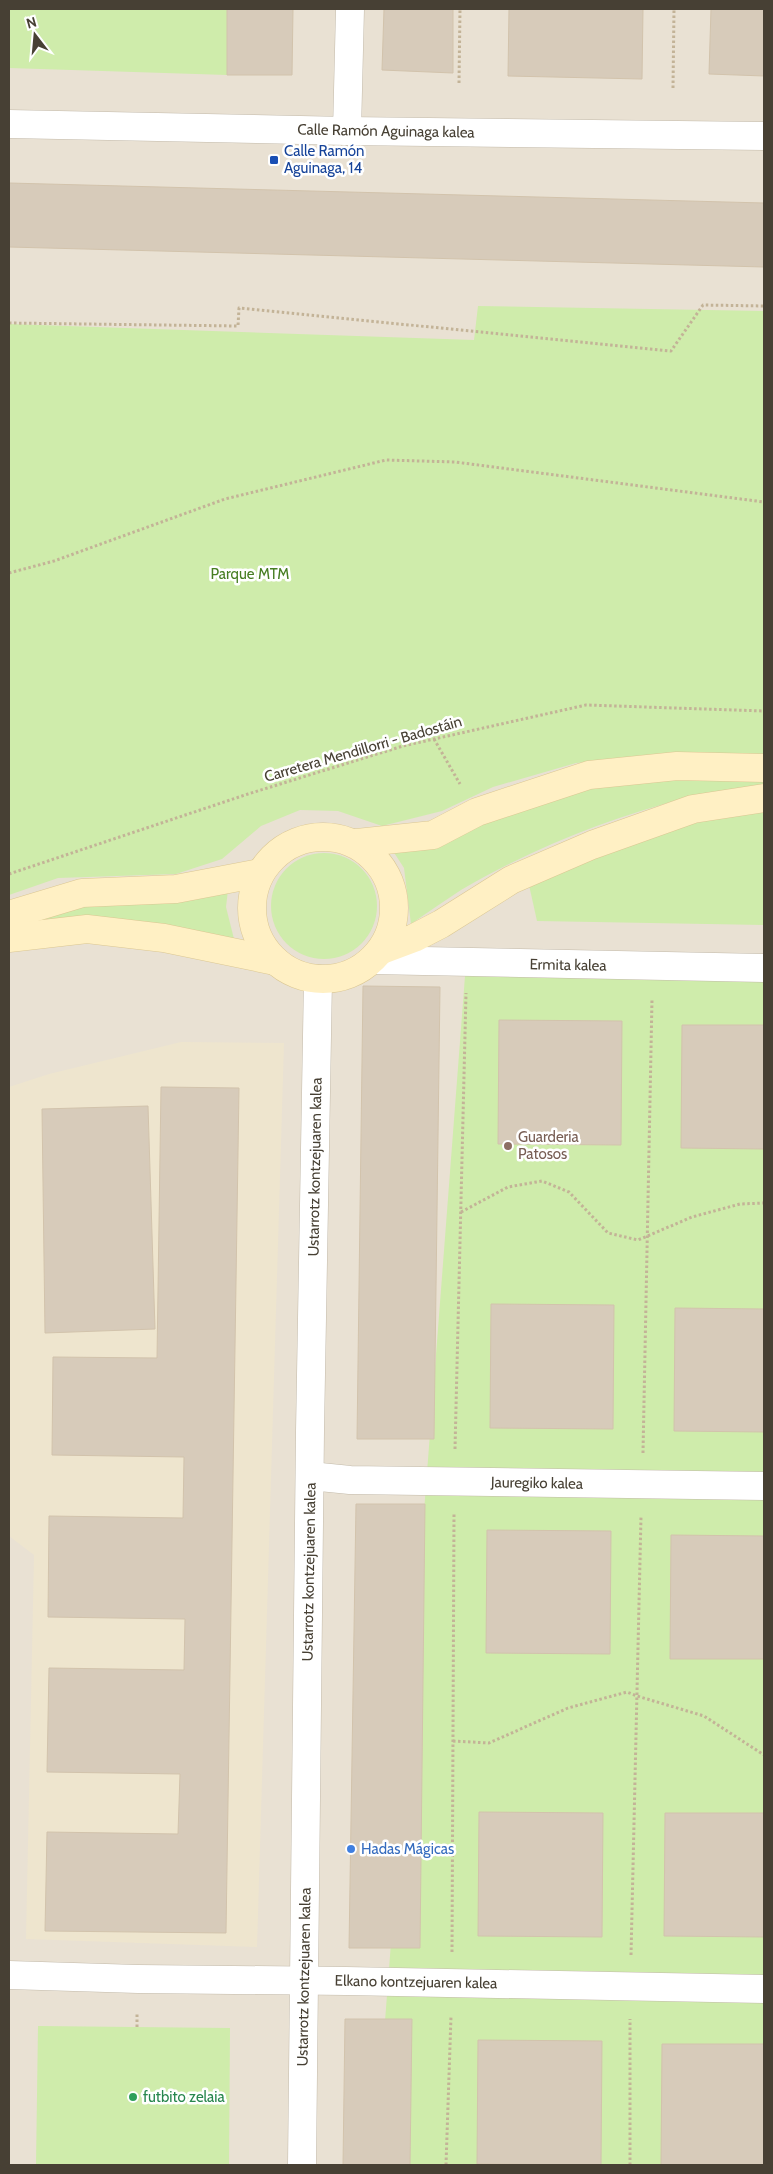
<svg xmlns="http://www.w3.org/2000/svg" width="773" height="2174" font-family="Cabin,sans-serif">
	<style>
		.residential { fill: #e9e1d3 }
		.education { fill: #eee5ce }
		.green { fill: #cfecab }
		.building { fill: #d7cbba; stroke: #d2c3ac }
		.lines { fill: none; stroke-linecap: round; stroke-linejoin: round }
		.street-casing { stroke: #c3baaa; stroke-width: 29 }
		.secondary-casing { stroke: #dbc793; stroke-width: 29 }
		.path { stroke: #c3b397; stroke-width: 3; stroke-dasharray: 2.5 2.5; stroke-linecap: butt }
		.street { stroke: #fff; stroke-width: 28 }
		.secondary { stroke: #fff0c4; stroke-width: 28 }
		.transit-dot { fill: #1a4fb4; stroke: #fff; stroke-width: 2 }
		.education-dot { fill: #8d6e63; stroke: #fff; stroke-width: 2 }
		.shop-dot { fill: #3f7fe0; stroke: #fff; stroke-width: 2 }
		.leisure-dot { fill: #2e9e5b; stroke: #fff; stroke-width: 2 }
		.labels { text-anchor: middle; stroke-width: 5; stroke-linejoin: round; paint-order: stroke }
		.street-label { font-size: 15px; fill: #474034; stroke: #fff }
		.transit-label { font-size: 15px; fill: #164399; stroke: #fff; text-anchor: start }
		.park-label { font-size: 15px; fill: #477e23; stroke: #fff }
		.education-label { font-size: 15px; fill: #785e54; stroke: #fff; text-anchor: start }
		.shop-label { font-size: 15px; fill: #366cbe; stroke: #fff; text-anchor: start }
		.leisure-label { font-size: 15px; fill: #27864d; stroke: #fff; text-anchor: start }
	</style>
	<rect width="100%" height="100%" fill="#f4efe5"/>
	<rect class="residential" x="9" y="9" width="755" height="2156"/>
	<path class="education" d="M181,1042L284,1043L257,1947L26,1939L34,1555L9,1536V1087L49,1074Z"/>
	<g class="green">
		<path d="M9,9H227V75L9,68Z"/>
		<path d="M478,306L764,311V756L679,754L576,763L493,787L442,811L382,826L338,811L300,810L261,826L222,859L176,874L58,878L9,895V324L474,340Z"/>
		<path d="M764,777V785C740,789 713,791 689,797C609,818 533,848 461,890C444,901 427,913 411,924L404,868L393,851L530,798L640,779Z"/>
		<path d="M764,809V925L537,921L529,885L667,829Z"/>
		<circle cx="324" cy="906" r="53"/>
		<path d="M228,890L226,907L234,939L33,923L31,918L72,907Z"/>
		<path d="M466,963L764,967V2165H374Z"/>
		<path d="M38,2026L230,2028L229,2165H36Z"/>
	</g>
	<g class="building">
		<path d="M227,9H293L292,75H227Z"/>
		<path d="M384,9H453V73L382,70Z"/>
		<path d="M509,9H643L642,79L508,76Z"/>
		<path d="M711,9H764V76L709,74Z"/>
		<path d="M9,183L764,203V267L9,247Z"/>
		<path d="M363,986L440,987L434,1439H357Z"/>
		<path d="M499,1020L622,1021L621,1145L498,1144Z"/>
		<path d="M682,1025H764V1149L681,1148Z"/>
		<path d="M161,1087L239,1088L226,1933L45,1931L47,1832L178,1834L180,1774L47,1772L49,1668L184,1670L185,1619L48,1617L49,1516L183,1518L184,1457L52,1455L53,1357L157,1358Z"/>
		<path d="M148,1106L155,1329L45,1333L42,1109Z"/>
		<path d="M491,1304L614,1305L613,1429L490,1428Z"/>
		<path d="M675,1308L764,1309V1432L674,1431Z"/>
		<path d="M356,1504H425L420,1948H349Z"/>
		<path d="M487,1530L611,1531L610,1654L486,1653Z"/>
		<path d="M671,1535L764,1536V1659H670Z"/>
		<path d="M479,1812L603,1813L602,1937L478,1936Z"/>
		<path d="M665,1813H764V1937L664,1936Z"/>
		<path d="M345,2019H412L410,2165H343Z"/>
		<path d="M478,2040L602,2041L601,2165L477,2164Z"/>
		<path d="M662,2044H764V2165H661Z"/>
	</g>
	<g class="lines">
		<g class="street-casing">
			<g id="street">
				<path d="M9,124L347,131L764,136"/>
				<path d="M347,131L350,9"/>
				<path d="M373,960L764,968"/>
				<path d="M310,1476L350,1480L764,1486"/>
				<path d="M9,1975L138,1979L346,1981L764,1989"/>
				<path d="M302,2165L310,1431L318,979"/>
			</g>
		</g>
		<g class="secondary-casing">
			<g id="secondary">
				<circle cx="323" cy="908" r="71"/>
				<path d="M357,843L433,835L477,812L589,775L677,766L764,768"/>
				<path d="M9,915L82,893L176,889L260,873"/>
				<path d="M9,938L87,929L164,938L275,961"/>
				<path d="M382,950L414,938L441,924L511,880L592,845L693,809L764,798"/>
			</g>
		</g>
		<g class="path">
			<path d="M459,83L460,9"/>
			<path d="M673,88L674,9"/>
			<path d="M9,323L238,326L239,308L671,351L703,305L764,306"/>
			<path d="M9,573L54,561L225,499L386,460L455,462L764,502"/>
			<path d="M434,739L460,784"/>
			<path d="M9,874L248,794L403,746L586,705L764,711"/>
			<path d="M461,1212L508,1187L542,1181L569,1192L608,1233L638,1240L692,1217L740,1204L764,1203"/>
			<path d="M455,1449L466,993"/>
			<path d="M643,1453L652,999"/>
			<path d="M453,1741L489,1743L568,1708L627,1692L637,1696L704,1716L764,1755"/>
			<path d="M452,1952L454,1513"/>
			<path d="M631,1955L641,1516"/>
			<path d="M137,2027V2013"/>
			<path d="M446,2165L451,2016"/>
			<path d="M630,2165V2019"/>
		</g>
		<use href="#street" class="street"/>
		<use href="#secondary" class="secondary"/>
	</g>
	<rect class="transit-dot" x="269" y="155" width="10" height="10" rx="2.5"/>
	<circle class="education-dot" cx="508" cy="1146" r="5"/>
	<circle class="shop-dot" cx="351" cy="1849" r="5"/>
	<circle class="leisure-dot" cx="133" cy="2097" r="5"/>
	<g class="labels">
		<g class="street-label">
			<text transform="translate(386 131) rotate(1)" y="5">Calle Ramón Aguinaga kalea</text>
			<text transform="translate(363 749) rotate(-16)" y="5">Carretera Mendillorri - Badostáin</text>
			<text transform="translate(568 965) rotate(1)" y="5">Ermita kalea</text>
			<text transform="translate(315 1167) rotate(-89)" y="5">Ustarrotz kontzejuaren kalea</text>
			<text transform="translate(537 1483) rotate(1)" y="5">Jauregiko kalea</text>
			<text transform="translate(309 1572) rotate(-89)" y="5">Ustarrotz kontzejuaren kalea</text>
			<text transform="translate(304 1977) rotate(-89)" y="5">Ustarrotz kontzejuaren kalea</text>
			<text transform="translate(416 1982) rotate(1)" y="5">Elkano kontzejuaren kalea</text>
		</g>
		<g class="transit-label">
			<text x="284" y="156">Calle Ramón<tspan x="284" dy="17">Aguinaga, 14</tspan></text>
		</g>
		<g class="park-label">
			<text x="250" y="579">Parque MTM</text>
		</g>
		<g class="education-label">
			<text x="518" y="1142">Guarderia<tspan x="518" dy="17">Patosos</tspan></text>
		</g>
		<g class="shop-label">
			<text x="361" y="1854">Hadas Mágicas</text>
		</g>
		<g class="leisure-label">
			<text x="143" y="2102">futbito zelaia</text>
		</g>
	</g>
	<rect width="773" height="2174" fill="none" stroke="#474034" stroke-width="20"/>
	<g transform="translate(35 35) rotate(344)" stroke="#ffffff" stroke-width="4" paint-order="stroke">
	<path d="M0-4L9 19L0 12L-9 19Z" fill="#474034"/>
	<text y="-8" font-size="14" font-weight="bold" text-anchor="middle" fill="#474034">N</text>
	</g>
</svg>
